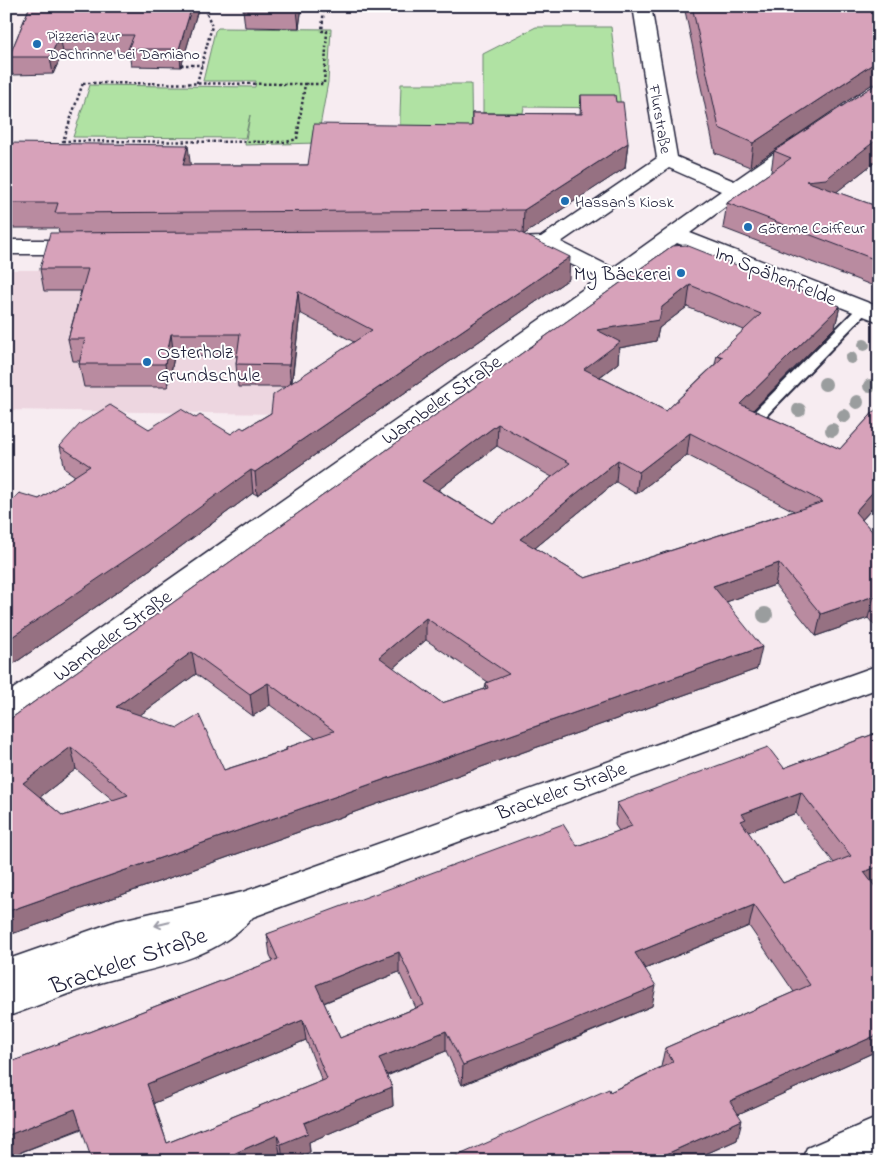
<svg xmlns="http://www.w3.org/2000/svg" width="885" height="1167" font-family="'Indie Flower',sans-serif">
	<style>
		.built { fill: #edd6e0 }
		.green { fill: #b0e2a3; stroke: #69826f }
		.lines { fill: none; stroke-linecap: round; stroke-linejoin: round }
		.service-casing { stroke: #22223b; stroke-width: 4 }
		.minor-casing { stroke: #22223b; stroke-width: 3 }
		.secondary-casing { stroke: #22223b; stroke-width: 3 }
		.path { stroke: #22223b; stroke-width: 2.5; stroke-dasharray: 2.5 2.5; stroke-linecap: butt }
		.service { fill: #fff; fill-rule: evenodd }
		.minor { fill: #fff; fill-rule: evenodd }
		.secondary { fill: #fff; fill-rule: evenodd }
		.tram { stroke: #22223b; stroke-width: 1 }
		.tree { fill: #9a9d9e }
		.wall { fill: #b98ba0; stroke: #22223b; fill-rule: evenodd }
		.shaded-wall { fill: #967182; stroke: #22223b }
		.building { fill: #d7a2ba; stroke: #22223b; fill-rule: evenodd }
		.oneway { stroke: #9c9ca7 }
		.poi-dot { fill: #1f6fb2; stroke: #fff; stroke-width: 2 }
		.labels { text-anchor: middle; stroke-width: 4; stroke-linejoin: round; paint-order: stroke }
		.far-poi-label { font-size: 16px; fill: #22223b; stroke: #fff; text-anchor: start }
		.far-street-label { font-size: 16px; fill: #22223b; stroke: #fff }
		.poi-label { font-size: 20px; fill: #22223b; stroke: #fff; text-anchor: end }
		.street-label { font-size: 20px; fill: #22223b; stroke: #fff }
		.near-street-label { font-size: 24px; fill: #22223b; stroke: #fff }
	</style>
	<rect width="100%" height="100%" fill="#f7ecf1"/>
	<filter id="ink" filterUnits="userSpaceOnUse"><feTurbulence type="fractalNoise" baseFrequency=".02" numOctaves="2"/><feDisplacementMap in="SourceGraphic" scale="10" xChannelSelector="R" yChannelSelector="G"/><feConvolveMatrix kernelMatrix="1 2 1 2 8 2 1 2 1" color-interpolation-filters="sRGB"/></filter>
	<g filter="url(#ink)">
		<path class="built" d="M6,270H118L291,336L279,414L6,410Z"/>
		<g class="green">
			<path d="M536,27H611L621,108L524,107L523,113H483V54Z"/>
			<path d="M218,28L331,29L328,82L317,143L245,145L250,115L245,138L73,137L90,85L255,87L256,81H203L215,31Z"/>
			<path d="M401,84H471L472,150L399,149Z"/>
		</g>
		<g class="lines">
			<g class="service-casing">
				<path id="service" d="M863,305L869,309L867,312L763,419L771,424L769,427C762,429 751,426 747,420L749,417L859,306Z"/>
			</g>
			<g class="minor-casing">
				<g id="minor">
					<path d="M633,6H651L677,157L734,181L796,138L803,136L810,138L813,142L690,233L879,307V322L677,243L16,718L6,721V694L599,278L542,250L497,249L494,244L497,239L541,237L657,158ZM669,168L721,191L613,268L561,242Z"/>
					<path d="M6,240H82L90,242L93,247L90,252L82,254H6Z"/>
					<path d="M879,1117V1153L861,1161H801L807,1148Z"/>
				</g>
			</g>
			<g class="secondary-casing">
				<path id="secondary" d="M879,665V688L253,917C213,962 157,966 103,982C70,992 38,1006 6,1017V960L117,921L243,892Z"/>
			</g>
			<g class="path">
				<path d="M181,65H202"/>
				<path d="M83,83L305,84L297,139L286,142L63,141Z"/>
				<path d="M197,83L212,26L207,14L209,6"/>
				<path d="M305,84H324L327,31H322L324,6"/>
			</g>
			<use href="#service" class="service"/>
			<use href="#minor" class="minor"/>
			<use href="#secondary" class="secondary"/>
			<path class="tram" d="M6,9L7,6"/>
		</g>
		<g class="tree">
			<circle cx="864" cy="345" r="6"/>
			<circle cx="851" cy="358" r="6"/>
			<circle cx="825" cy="384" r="7"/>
			<circle cx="870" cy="386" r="7"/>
			<circle cx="857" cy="402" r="7"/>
			<circle cx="799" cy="410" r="7"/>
			<circle cx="844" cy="416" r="7"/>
			<circle cx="832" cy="430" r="7"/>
			<circle cx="765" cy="615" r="8"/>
		</g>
		<g class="wall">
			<path d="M30,6H199L181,67L131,66L129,52H63L53,74L12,75L9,57Z"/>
			<path d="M302,6L299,28L245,27L243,10Z"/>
			<path d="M385,6H459V7H419L418,9L385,8Z"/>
			<path d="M684,6H879V159L836,192L879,207V288L723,228L727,203L771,172L774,151L876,84L871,85L750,167L715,153Z"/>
			<path d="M581,95L628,143L625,168L524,234L569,279L257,495L253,493L152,568L6,669V507L39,499L75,476L65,469L60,446L149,429L196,418L231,434L244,429L271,413L285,387H238L236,364L237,356L174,357L168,387H84L79,364L80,361H73L68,339L81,291H44L40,269L59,233L58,228H6V143L190,165H308L472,126V113L580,114ZM300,313L354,342L292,383Z"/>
			<path d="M672,246L840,306L835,327L753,410L840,449L879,406V501L862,520L879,539V626L876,627L868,618L816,636L775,585L726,602L757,669L6,936V722ZM687,307L744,330L717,355L715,364L666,411L600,377L618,363L619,348L656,341L659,328ZM497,446L552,477L492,523L438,490ZM687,455L794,511L585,578L535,548L616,482L636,494ZM426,640L488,682L486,683L485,689L442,703L393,668ZM196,674L253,716L270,705L315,738L286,748V750L224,770L140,715ZM76,769L113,800L63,816L40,797Z"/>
			<path d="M879,732V884L874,886L879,892V1050L738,1114L737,1140L690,1161H448L610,1092L661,1067L665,1048L794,992L749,926L645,969L652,1006L527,1059L462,1085L446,1051L387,1076L392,1087L393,1106L309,1142L310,1152L290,1161H283L280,1154L265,1161L82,1129L6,1158V1064L273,961L270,955L267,934L577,846L619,831L615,825L617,803L784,768ZM796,813L834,863L783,883L748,832ZM399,972L416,1008L340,1038L324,1003ZM306,1040L322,1081L167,1143L154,1103Z"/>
		</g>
		<g class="shaded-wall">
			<path d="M192,6H199L181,67L179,49Z"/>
			<path d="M298,6H302L299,28L297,10Z"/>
			<path d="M60,35L63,52L53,74L50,57Z"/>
			<path d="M879,61L878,83L871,85L750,167L753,143L876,62Z"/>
			<path d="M879,138V159L821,204L806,181Z"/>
			<path d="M628,143L625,168L523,235L524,210Z"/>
			<path d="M188,145L191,170L183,165Z"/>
			<path d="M570,257L569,279L257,495L255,472Z"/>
			<path d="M690,285L687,307L659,328L656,341L619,348L618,363L582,390L584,369L597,330L662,307Z"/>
			<path d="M298,291L300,313L291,387L289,365Z"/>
			<path d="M840,306L835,327L737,426L740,404Z"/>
			<path d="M171,334L174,357L168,387L165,364Z"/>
			<path d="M498,424L497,446L422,502V481Z"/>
			<path d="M690,433L687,455L636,494L639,472Z"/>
			<path d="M6,457L10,472L6,484Z"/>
			<path d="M618,460L616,482L519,561L520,539Z"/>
			<path d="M251,470L253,493L152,568L6,669V641Z"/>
			<path d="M879,485V501L849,534L855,512Z"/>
			<path d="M779,563L775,585L709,608L713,586Z"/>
			<path d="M874,596L868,618L816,636L821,614Z"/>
			<path d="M879,616V626L876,627Z"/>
			<path d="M426,618V640L380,679L379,657Z"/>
			<path d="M762,647L757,669L6,936V912Z"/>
			<path d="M192,652L196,674L121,729L116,707Z"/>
			<path d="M268,683L270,705L253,716L250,694Z"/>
			<path d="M71,747L76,769L30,805L23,783Z"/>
			<path d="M801,792L796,813L743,834L736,843L742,814Z"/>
			<path d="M879,866V884L857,893L864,872Z"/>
			<path d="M754,905L749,926L632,974L635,953Z"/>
			<path d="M399,952V972L318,1005L316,985Z"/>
			<path d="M656,986L652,1006L462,1085L463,1065Z"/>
			<path d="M303,1020L306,1040L152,1104L147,1084Z"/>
			<path d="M446,1031V1051L380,1078L379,1058Z"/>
			<path d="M879,1034V1050L725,1120L730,1101Z"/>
			<path d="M392,1087L393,1106L309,1142L310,1152L290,1161H283L281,1144L304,1123Z"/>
			<path d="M75,1109L82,1128L6,1158V1136Z"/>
			<path d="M742,1120L737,1140L690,1161H651Z"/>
			<path d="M277,1135L280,1154L265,1161H217Z"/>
		</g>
		<g class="building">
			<path d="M30,6H192L179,49H128L134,35H60L50,57H9Z"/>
			<path d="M244,6H298L297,10H243Z"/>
			<path d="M692,6H879V61L876,62L753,143L719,128Z"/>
			<path d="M879,82V138L826,179L806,181L879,207V261L727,203L791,158L774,151Z"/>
			<path d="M581,95H615L616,102H623L628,143L524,210L55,213L58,203H6V143L188,145L183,165H308L314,124L472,126V113L582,114Z"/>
			<path d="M515,230L570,257L255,472L251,470L148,545L6,641V581L7,580L6,579V507L19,493L39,499L90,466L60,446L80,424L110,405L149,429L181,409L196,418L200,415L231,434L241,427L244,429L271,413L273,395L372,330L298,291L289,365L236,364L240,334H171L165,364H79L85,339H68L88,269H40L50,233Z"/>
			<path d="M686,245L840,306L740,404L840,449L879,406V485L855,512L879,539V601L874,596L821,614L779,563L713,586L762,647L6,912V722L672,246ZM690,285L761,314L717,355L723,357L666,411L584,369L620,342L597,330L659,320L662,307ZM498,424L570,463L492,523L422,481ZM690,433L823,502L585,578L520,539L618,460L639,472ZM426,618L509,674L486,683L488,688L442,703L379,657ZM192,652L250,694L268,683L334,731L286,748L287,750L224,770L199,715L178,728L116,707ZM71,747L128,795L63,816L23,783Z"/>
			<path d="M879,732V789L875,790L879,795V866L864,872L879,892V1034L730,1101L742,1120L651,1161H448V1160L609,1089L610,1092L673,1062L665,1048L810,985L754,905L635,953L656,986L529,1039L463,1065L446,1031L379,1058L392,1087L304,1123L308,1133L281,1144L277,1135L217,1161H92L75,1109L6,1136V1064L278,959L267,934L563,824L577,846L632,826L617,803L768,747L784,768ZM801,792L851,856L783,883L741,821L746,819L742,814ZM399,952L424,1005L340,1038L316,985ZM303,1020L327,1079L167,1143L147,1084Z"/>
		</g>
		<defs><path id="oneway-shaft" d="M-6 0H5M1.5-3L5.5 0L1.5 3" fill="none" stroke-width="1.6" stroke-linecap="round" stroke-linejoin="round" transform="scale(1.25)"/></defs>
		<use class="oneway" href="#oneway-shaft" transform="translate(162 924) rotate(167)"/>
	</g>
	<g class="poi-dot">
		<circle cx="37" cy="44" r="5"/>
		<circle cx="565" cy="201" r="5"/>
		<circle cx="748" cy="227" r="5"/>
		<circle cx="681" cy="273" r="5"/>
		<circle cx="147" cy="362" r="5"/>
	</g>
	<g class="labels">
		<g class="far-poi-label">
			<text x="47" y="41">Pizzeria zur<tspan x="47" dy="18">Dachrinne bei Damiano</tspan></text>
			<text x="575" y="207">Hassan's Kiosk</text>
			<text x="758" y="233">Göreme Coiffeur</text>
		</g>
		<g class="far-street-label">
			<text transform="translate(661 119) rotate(80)" y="6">Flurstraße</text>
		</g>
		<g class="poi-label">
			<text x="671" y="280">My Bäckerei</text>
			<text x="157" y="358" text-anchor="start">Osterholz<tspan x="157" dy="23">Grundschule</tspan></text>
		</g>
		<g class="street-label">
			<text transform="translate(776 275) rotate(22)" y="7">Im Spähenfelde</text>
			<text transform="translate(441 399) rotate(-35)" y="7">Wambeler Straße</text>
			<text transform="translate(112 635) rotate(-36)" y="7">Wambeler Straße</text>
			<text transform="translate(561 790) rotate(-20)" y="7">Brackeler Straße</text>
		</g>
		<g class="near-street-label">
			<text transform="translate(128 960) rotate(-19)" y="8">Brackeler Straße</text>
		</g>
	</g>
	<rect width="885" height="1167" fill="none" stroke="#fff" stroke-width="25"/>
	<rect x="12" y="12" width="860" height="1142" fill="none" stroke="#22223b" stroke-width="2" filter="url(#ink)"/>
</svg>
